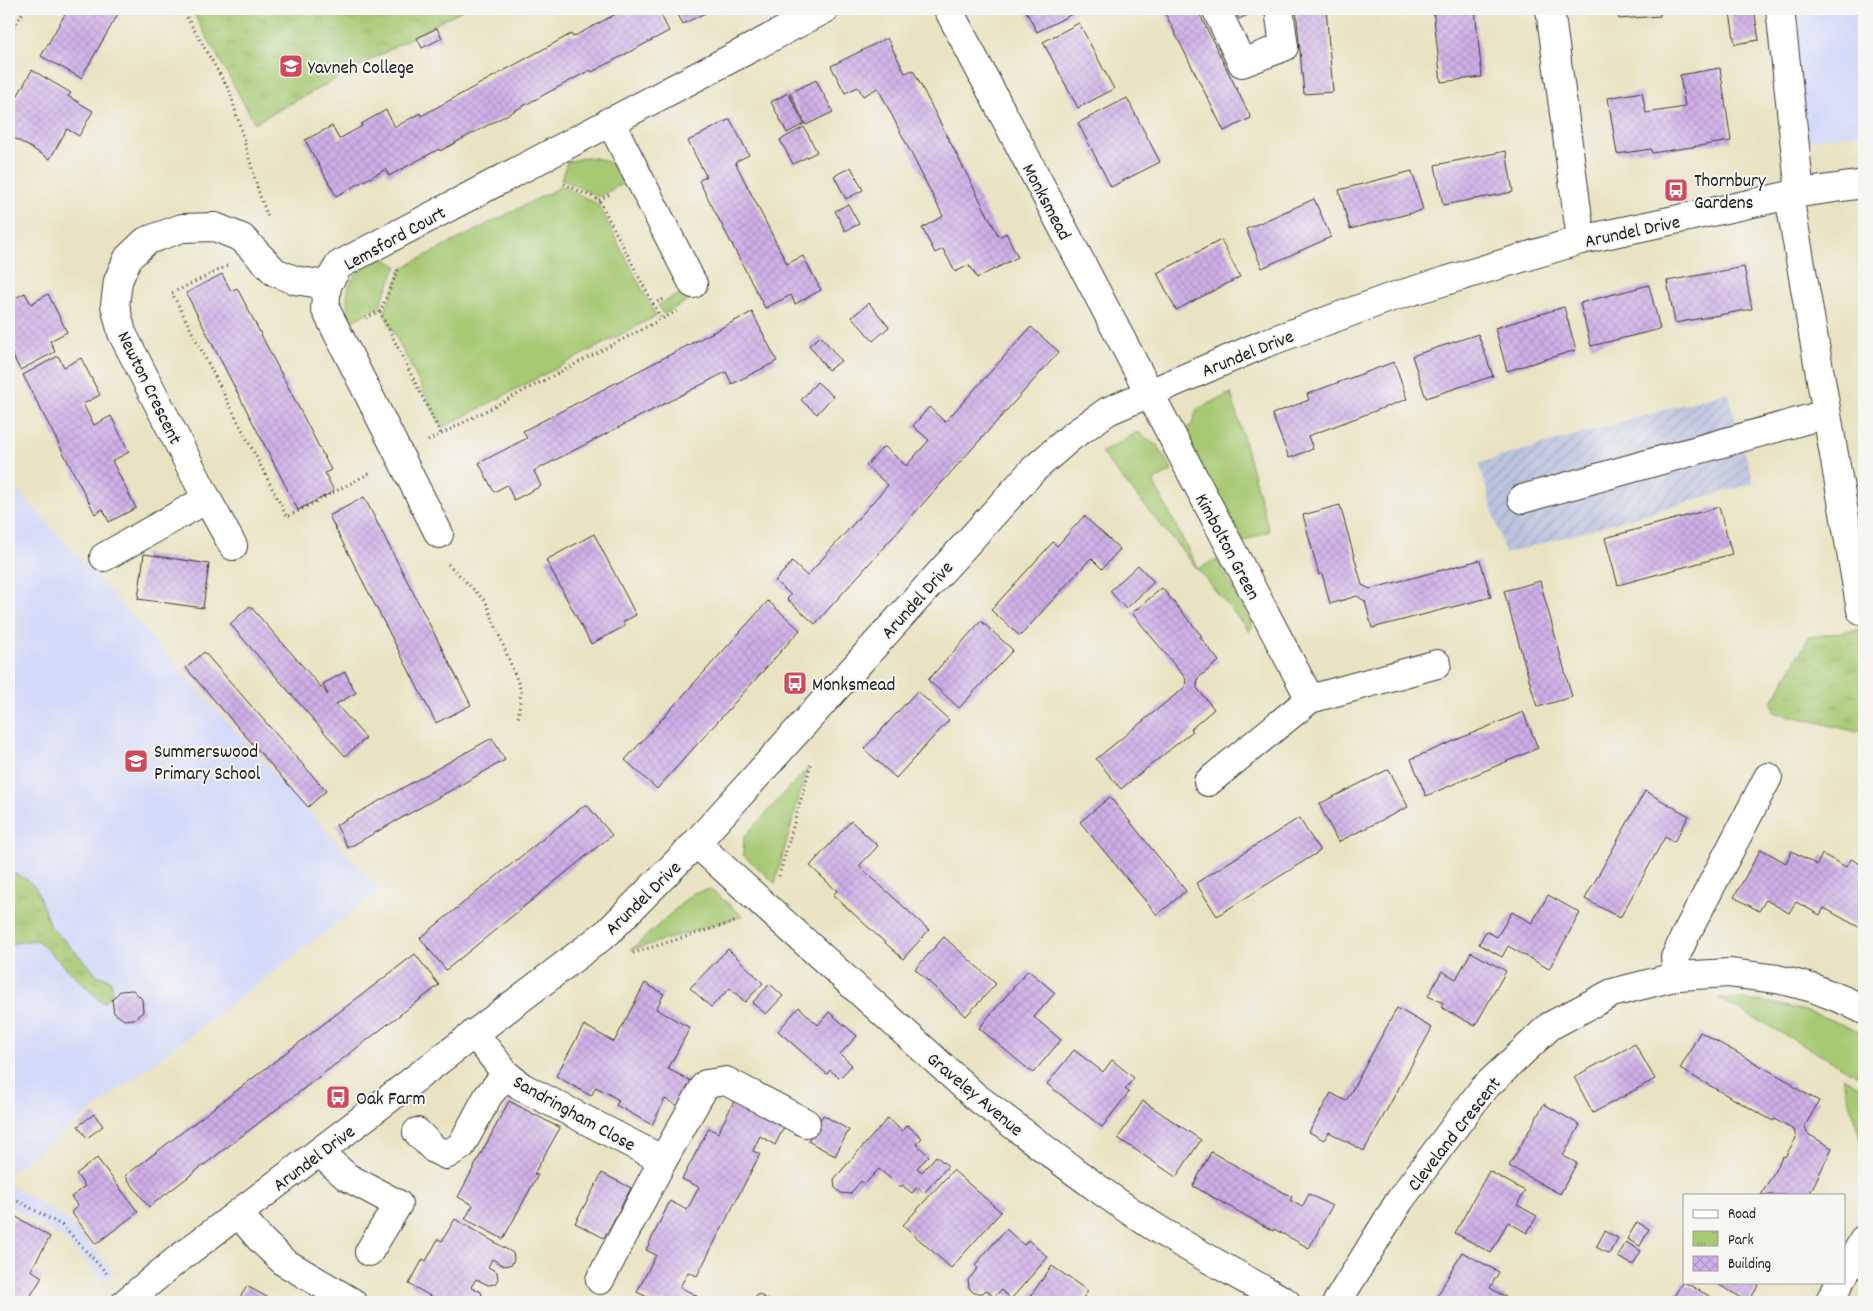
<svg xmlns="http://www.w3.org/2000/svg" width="1873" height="1311" font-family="Dekko,sans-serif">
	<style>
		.built { fill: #d3d9f9 }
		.industrial { fill: url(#industrial-furrows) }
		.grass { fill: #a6c972; stroke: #617247 }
		.park { fill: url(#park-tufts); stroke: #617247 }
		.building { fill: url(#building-cross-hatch) }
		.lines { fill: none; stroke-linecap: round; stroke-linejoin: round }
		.minor-casing { stroke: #3b3a35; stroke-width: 30 }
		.path { stroke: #3b3a35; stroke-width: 3; stroke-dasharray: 1 4; stroke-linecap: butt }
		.minor { stroke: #fff; stroke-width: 28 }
		.labels { text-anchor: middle; stroke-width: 4; stroke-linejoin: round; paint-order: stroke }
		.poi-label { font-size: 19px; fill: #1c1c1c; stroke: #f6f6f2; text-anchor: start }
		.street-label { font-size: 19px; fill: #1c1c1c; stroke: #f6f6f2 }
	</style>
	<defs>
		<pattern id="industrial-furrows" width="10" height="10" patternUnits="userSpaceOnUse" patternTransform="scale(1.25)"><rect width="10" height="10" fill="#bcc3de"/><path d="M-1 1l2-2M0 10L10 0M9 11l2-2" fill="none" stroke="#a1a7be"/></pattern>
		<pattern id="park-tufts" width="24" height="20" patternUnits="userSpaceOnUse" patternTransform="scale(1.25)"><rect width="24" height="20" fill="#a6c972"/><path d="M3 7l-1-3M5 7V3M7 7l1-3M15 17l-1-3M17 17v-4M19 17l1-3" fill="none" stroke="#8eac62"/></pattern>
		<pattern id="building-cross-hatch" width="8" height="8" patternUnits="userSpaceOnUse" patternTransform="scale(1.25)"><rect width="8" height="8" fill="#cfafe8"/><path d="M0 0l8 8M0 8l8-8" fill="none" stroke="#b196c6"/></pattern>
	</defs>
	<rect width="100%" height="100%" fill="#f6f6f2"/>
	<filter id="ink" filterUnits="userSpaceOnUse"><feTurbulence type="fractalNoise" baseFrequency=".02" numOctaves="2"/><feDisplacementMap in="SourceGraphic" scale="10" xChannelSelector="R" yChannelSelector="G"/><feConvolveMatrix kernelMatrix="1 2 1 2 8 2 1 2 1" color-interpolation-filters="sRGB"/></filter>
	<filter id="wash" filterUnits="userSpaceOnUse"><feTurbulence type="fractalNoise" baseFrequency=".0096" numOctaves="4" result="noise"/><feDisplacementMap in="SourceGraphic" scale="20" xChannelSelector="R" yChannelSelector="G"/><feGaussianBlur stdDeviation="1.12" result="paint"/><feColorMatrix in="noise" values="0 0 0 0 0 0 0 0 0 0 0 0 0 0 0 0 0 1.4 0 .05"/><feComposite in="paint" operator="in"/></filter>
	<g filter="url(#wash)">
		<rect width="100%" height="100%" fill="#eae3c3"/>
		<g class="built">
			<path d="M1793,9H1864V133L1807,140Z"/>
			<path d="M9,480L380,890L9,1174Z"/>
			<path d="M9,1184L67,1219L114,1272L105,1281L61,1237L9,1206Z"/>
		</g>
		<path class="industrial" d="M1727,392L1754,483L1505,554L1479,463Z"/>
		<g class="grass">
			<path d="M586,157C608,159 614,163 625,182L599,197L561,179L567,162Z"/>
			<path d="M562,186L598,204L656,316L442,428L384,313L402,268Z"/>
			<path d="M383,258L397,266L379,307L350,322C346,305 344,286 358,272C365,266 376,262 383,258Z"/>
			<path d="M706,281L701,294L663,314L658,305Z"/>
			<path d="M1231,393L1269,531L1241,543L1182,431L1192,425L1197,409Z"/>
			<path d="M1138,432L1159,447L1172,471L1153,481L1198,569L1217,559L1253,625L1249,631L1101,453Z"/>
			<path d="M807,769L775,883L743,855L744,837Z"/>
			<path d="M710,889L743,916L631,950L693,893Z"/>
			<path d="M1718,998C1776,1001 1813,1009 1864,1035V1079Z"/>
			<path d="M1842,1077L1864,1089V1151Z"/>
		</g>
		<g class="park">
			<path d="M191,9H464L255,123Z"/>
			<path d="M1864,629V726L1858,732L1774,712L1772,702L1809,637Z"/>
			<path d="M9,872L25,878L36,888L50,926L99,976L105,977L111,981L113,993L103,1003L37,940L9,944Z"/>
		</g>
		<g id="blocks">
			<g class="building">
				<path d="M68,9H121L81,78L41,56Z"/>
				<path d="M625,9H658L669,31L592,72L590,70L440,151L439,149L389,176L386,169L336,196L305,140L332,126L339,139L362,126L361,124L386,110L395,127L420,113L421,116L571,34L573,37Z"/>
				<path d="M675,9H713L683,24Z"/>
				<path d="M1025,9H1072L1074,13L1037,32Z"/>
				<path d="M1163,9H1197L1251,118L1224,131Z"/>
				<path d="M1234,9H1261L1239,19Z"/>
				<path d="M1296,9H1326L1333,92L1304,94Z"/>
				<path d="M1433,9H1475L1482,77L1441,82Z"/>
				<path d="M1618,9H1660V16L1619,19Z"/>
				<path d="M1754,9L1759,40L1735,44L1730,13Z"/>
				<path d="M1079,23L1114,89L1078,108L1043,42Z"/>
				<path d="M437,28L442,38L422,48L417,38Z"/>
				<path d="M887,38L905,73L913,70L999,237L1006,233L1018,257L977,278L971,267L970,268L969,265L955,272L943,249L935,253L922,228L943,216L878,88L863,96L858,87L845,93L831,66Z"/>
				<path d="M1720,68L1731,141L1652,153L1651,149L1617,154L1608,98L1642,92L1646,113L1685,107L1680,75Z"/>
				<path d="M32,70L71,93L68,96L93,111L79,136L67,129L50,159L9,135V111Z"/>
				<path d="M816,80L833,112L806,125L790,93Z"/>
				<path d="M788,93L804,124L787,133L771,102Z"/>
				<path d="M1127,98L1160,162L1111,187L1078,123Z"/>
				<path d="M730,119L749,155L735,162L787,264L803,256L821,290L795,304L791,295L765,308L699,181L706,176L688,141Z"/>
				<path d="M804,127L817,152L793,164L780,140Z"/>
				<path d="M1506,151L1513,192L1443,205L1435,165Z"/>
				<path d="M851,167L863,190L846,199L834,176Z"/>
				<path d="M1412,171L1423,210L1350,229L1339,190Z"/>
				<path d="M1314,199L1331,237L1262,268L1246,229Z"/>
				<path d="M848,204L859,224L845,231L835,211Z"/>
				<path d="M1221,240L1240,277L1176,310L1157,273Z"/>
				<path d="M1744,267L1752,309L1675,323L1667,281Z"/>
				<path d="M222,274L231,291L237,288L331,470L325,473L334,491L298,510L186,293Z"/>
				<path d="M1649,285L1660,329L1591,346L1580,303Z"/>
				<path d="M25,293L31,304L48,294L67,332L50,341L55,352L20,370L9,348V301Z"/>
				<path d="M869,303L889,327L873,341L852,317Z"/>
				<path d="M1564,307L1576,350L1507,371L1495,328Z"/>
				<path d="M752,312L777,361L732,384L726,372L534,471L541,486L514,500L507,485L494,492L479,463L527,438L523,431Z"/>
				<path d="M1031,327L1059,352L815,624L787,599L791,595L775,581L792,562L807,576L888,485L866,466L884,446L906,466L929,440L913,426L929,407L945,422Z"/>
				<path d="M1478,334L1493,376L1426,398L1412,356Z"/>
				<path d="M821,336L841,361L828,370L809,345Z"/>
				<path d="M58,356L64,367L81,358L100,395L83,404L87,412L94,425L111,416L129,452L112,461L136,508L109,522L103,509L95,514L23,375Z"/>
				<path d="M1394,362L1407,399L1308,436L1313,449L1289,458L1272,414L1309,400L1307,394Z"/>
				<path d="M817,382L833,396L817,414L801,400Z"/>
				<path d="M364,497L471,705L436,723L329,516Z"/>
				<path d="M1340,505L1362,585L1370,589L1480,560L1491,597L1372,628L1365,601L1357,596L1330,604L1322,573L1319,575L1303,515Z"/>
				<path d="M1719,507L1732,554L1618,585L1605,538Z"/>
				<path d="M1084,516L1120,549L1102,569L1091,558L1020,636L991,610L1053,542L1057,546Z"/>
				<path d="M594,534L636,615L623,622L625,626L591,644L546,560Z"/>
				<path d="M144,554L209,564L203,608L138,599Z"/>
				<path d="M1138,565L1154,582L1126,609L1110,591Z"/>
				<path d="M1540,581L1572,697L1537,707L1504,591Z"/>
				<path d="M1162,588L1202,636L1200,637L1219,661L1198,678L1197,688L1214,709L1191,729L1193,731L1121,789L1096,759L1185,687L1186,679L1132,613Z"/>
				<path d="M768,601L800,630L657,789L625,760Z"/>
				<path d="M250,606L328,695L323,684L345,672L356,693L336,704L366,738L345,756L230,624Z"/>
				<path d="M981,621L1013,650L959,708L928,680Z"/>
				<path d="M204,652L326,791L308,807L186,668Z"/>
				<path d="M917,691L949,720L896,778L864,749Z"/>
				<path d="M1523,712L1538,748L1426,796L1411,759Z"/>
				<path d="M492,738L505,760L348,848L336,825Z"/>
				<path d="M1389,769L1408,807L1338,842L1319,804Z"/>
				<path d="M1645,791L1689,816L1674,842L1665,837L1620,918L1585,899Z"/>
				<path d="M1110,797L1186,891L1157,915L1080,822Z"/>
				<path d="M586,804L612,835L446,970L420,938Z"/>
				<path d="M1299,818L1320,851L1217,916L1196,883Z"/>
				<path d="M851,821L878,846L859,866L929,930L903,959L833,895L837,891L810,866Z"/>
				<path d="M1761,849L1786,863L1792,851L1817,865L1822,854L1846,867L1851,859L1864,866V930L1824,908L1820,915L1796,902L1789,913L1766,900L1759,911L1734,897Z"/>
				<path d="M1548,895L1580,913L1549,969L1508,946L1502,957L1479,944L1486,931L1497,937L1512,912L1532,923Z"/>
				<path d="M944,937L996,984L966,1016L915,969Z"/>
				<path d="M728,949L763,983L745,1002L730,988L711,1007L690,988Z"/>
				<path d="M1471,952L1506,971L1475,1026L1441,1007L1443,1003L1428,996L1442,971L1456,979Z"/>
				<path d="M415,954L439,985L149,1207L125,1176Z"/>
				<path d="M1028,970L1055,993L1034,1017L1061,1040L1033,1073L979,1028Z"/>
				<path d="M645,983L664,994L656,1009L690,1028L668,1069L693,1082L680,1107L665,1099L652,1125L616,1105L619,1100L596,1087L591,1096L556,1076L584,1025L614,1042Z"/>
				<path d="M770,984L783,996L766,1014L752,1003Z"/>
				<path d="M133,990L142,999L143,1012L134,1019L124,1020L114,1013L112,1000L120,991Z"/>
				<path d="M799,1007L818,1025L829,1012L857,1036L840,1054L852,1065L840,1078L830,1070L827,1074L778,1031Z"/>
				<path d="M1397,1008L1432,1028L1364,1151L1329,1132L1324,1140L1309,1132L1331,1093L1346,1101Z"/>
				<path d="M1700,1032L1793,1084L1792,1086L1819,1101L1805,1126L1806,1129L1808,1134L1832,1148L1809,1195H1761L1783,1156L1785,1157L1796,1138L1794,1130L1774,1119L1773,1121L1680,1069Z"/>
				<path d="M1635,1044L1655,1079L1593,1113L1574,1077Z"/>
				<path d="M1074,1050L1103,1072L1112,1060L1134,1078L1125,1089L1129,1092L1102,1127L1047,1084Z"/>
				<path d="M735,1099L785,1125L775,1145L760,1136L753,1151L760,1154L697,1276L688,1272L680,1287L697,1296L693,1302H650L651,1299L637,1292L656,1255L646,1250L670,1201L687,1210L699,1187L682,1179L709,1128L718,1133Z"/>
				<path d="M509,1101L560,1128L534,1174L538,1175L503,1239L465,1219L473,1205L458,1197Z"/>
				<path d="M1143,1101L1201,1140L1176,1177L1118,1138Z"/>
				<path d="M1544,1104L1580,1125L1563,1156L1577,1163L1560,1194L1509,1166Z"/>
				<path d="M94,1114L103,1126L87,1138L78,1126Z"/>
				<path d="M823,1115L849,1130L835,1156L808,1141Z"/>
				<path d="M888,1118L902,1131L907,1125L922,1138L916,1144L929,1156L917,1168L922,1172L936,1156L948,1166L924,1193L917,1187L912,1193L902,1185L900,1187L879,1169L865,1184L861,1181L850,1194L841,1193L835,1188L834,1179Z"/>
				<path d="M1211,1152L1292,1197L1290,1200L1302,1207L1309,1194L1332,1206L1309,1248L1274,1229L1273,1231L1193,1186Z"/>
				<path d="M97,1158L138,1212L96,1244L71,1212L78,1206L71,1197L85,1186L76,1174Z"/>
				<path d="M953,1170L1001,1212L951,1268L903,1225Z"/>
				<path d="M1489,1171L1525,1191L1517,1205L1537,1216L1527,1233L1508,1222L1491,1253L1455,1233Z"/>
				<path d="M602,1173L631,1188L604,1238L575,1223Z"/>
				<path d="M15,1216L50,1237L31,1270L42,1277L27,1302H9V1226Z"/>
				<path d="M455,1219L513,1253L514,1259L512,1264L504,1266L492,1259L488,1267L497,1272L498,1279L495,1284L488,1285L476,1279L471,1287L481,1292L483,1298L481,1302H464L461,1301L460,1302H441L409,1284L423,1259L426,1261L438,1239L442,1241Z"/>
				<path d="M1637,1222L1649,1229L1640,1246L1627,1239Z"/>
				<path d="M1006,1229L1024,1245L1028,1240L1048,1257L1011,1299L1001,1290L994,1297L986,1290L983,1293H974L969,1288L968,1280L978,1268L975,1265Z"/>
				<path d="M1605,1231L1618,1238L1609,1254L1596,1247Z"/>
				<path d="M1626,1242L1641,1251L1633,1265L1618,1257Z"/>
				<path d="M1462,1252L1499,1272L1490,1288L1506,1297L1503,1302H1434Z"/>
				<path d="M1052,1266L1088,1291L1080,1302H1026Z"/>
				<path d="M1683,1281L1684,1282L1720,1302H1671Z"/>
				<path d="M1714,1282H1760L1749,1302Z"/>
				<path d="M247,1286L276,1302H237Z"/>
				<path d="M758,1294L772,1302H753Z"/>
			</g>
		</g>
	</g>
	<g filter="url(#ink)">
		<use href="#blocks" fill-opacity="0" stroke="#3b3a35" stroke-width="1"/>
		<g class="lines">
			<g class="minor-casing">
				<g id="minor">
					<path d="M948,9L1310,699L1437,664"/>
					<path d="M1216,9L1242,63L1284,47L1279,9"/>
					<path d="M1550,9L1581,240"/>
					<path d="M1780,9L1800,193"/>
					<path d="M610,121L693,284"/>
					<path d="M1789,196L1861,610"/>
					<path d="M1522,499L1826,414"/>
					<path d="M439,534L325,308L327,285L339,265L825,9"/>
					<path d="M233,546L207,499L122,333L115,305L118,281L128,258L146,241L182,228L215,227L242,238L275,272L294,280L327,285"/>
					<path d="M104,557L207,499"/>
					<path d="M1208,782L1310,699"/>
					<path d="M696,843L976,1097C1038,1143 1098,1192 1164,1233C1204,1257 1245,1279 1286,1302"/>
					<path d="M1678,976L1675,958L1685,936L1768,777"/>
					<path d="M474,1033L506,1074L522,1087L663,1160"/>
					<path d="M417,1132L434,1149L446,1155L461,1146L488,1096L506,1074"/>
					<path d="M319,1152L347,1177L398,1204L369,1252"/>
					<path d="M239,1214L261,1240L284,1262L352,1302"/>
					<path d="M1844,1275L1864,1239"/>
					<path d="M600,1280L663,1160L706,1084L726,1081L806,1123"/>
					<path d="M126,1302L173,1263L608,932L696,843L1033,470L1071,437L1108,411L1266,343L1389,298L1581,240L1800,193L1864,184"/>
					<path d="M1337,1302L1400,1200L1483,1089L1550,1026L1612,993L1678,976L1729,973L1777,979L1813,988L1846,1001L1864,1010"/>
					<path d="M1829,1302L1840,1282"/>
				</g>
			</g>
			<g class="path">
				<path d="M175,9L185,14L230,92L260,196L268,217"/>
				<path d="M9,36L25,9"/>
				<path d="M564,184L599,200L661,319"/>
				<path d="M599,200L612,193"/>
				<path d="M227,266L172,293L287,517L372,472"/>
				<path d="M398,270L380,312L441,434"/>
				<path d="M653,304L666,298"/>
				<path d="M366,318L380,311"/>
				<path d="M428,441L677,311"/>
				<path d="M448,564L486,602L521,690L518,721"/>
				<path d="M779,876L811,764"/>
				<path d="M633,953L737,921"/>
				<path d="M9,1196L63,1226L109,1276"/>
			</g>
			<use href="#minor" class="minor"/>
		</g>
	</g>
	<defs>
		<g id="school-square" transform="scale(1.25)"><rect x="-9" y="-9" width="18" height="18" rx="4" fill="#d1495b" stroke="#f6f6f2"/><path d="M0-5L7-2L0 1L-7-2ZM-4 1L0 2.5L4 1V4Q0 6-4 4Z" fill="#fff"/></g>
		<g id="bus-square" transform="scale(1.25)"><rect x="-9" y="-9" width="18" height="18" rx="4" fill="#d1495b" stroke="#f6f6f2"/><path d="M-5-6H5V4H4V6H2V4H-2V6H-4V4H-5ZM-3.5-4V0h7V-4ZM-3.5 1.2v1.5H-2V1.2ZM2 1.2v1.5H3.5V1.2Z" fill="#fff"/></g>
	</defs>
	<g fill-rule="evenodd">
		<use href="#school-square" x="291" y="66"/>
		<use href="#bus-square" x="1676" y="190"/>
		<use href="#bus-square" x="795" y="683"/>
		<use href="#school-square" x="136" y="761"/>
		<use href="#bus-square" x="338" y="1097"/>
	</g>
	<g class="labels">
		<g class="poi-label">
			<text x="308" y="73">Yavneh College</text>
			<text x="1694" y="186">Thornbury<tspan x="1694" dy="22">Gardens</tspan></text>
			<text x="812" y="690">Monksmead</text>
			<text x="154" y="757">Summerswood<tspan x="154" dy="22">Primary School</tspan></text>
			<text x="356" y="1104">Oak Farm</text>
		</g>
		<g class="street-label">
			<text transform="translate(1048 201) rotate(62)" y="7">Monksmead</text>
			<text transform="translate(1632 230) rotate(-12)" y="7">Arundel Drive</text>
			<text transform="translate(394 237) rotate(-29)" y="7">Lemsford Court</text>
			<text transform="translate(1247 352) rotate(-22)" y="7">Arundel Drive</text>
			<text transform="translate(151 387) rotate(64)" y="7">Newton Crescent</text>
			<text transform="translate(1229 546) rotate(62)" y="7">Kimbolton Green</text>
			<text transform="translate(916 599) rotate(-48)" y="7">Arundel Drive</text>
			<text transform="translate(642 897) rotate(-44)" y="7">Arundel Drive</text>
			<text transform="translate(976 1093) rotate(40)" y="7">Graveley Avenue</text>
			<text transform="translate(575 1112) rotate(29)" y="7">Sandringham Close</text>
			<text transform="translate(1453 1133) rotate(-52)" y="7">Cleveland Crescent</text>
			<text transform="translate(313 1157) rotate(-37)" y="7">Arundel Drive</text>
		</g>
	</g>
	<rect width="1873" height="1311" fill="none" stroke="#f6f6f2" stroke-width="30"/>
	<rect x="1683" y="1194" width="162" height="90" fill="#f6f6f2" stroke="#9f9f9c"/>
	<rect x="1693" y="1210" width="25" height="8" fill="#ffffff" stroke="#9f9f9c"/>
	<text x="1728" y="1218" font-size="15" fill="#1c1c1c">Road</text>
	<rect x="1693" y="1231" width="25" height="15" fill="url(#park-tufts)" stroke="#9f9f9c"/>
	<text x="1728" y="1244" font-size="15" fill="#1c1c1c">Park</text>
	<rect x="1693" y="1256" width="25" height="15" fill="url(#building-cross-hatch)" stroke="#9f9f9c"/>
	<text x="1728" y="1268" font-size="15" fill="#1c1c1c">Building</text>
</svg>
